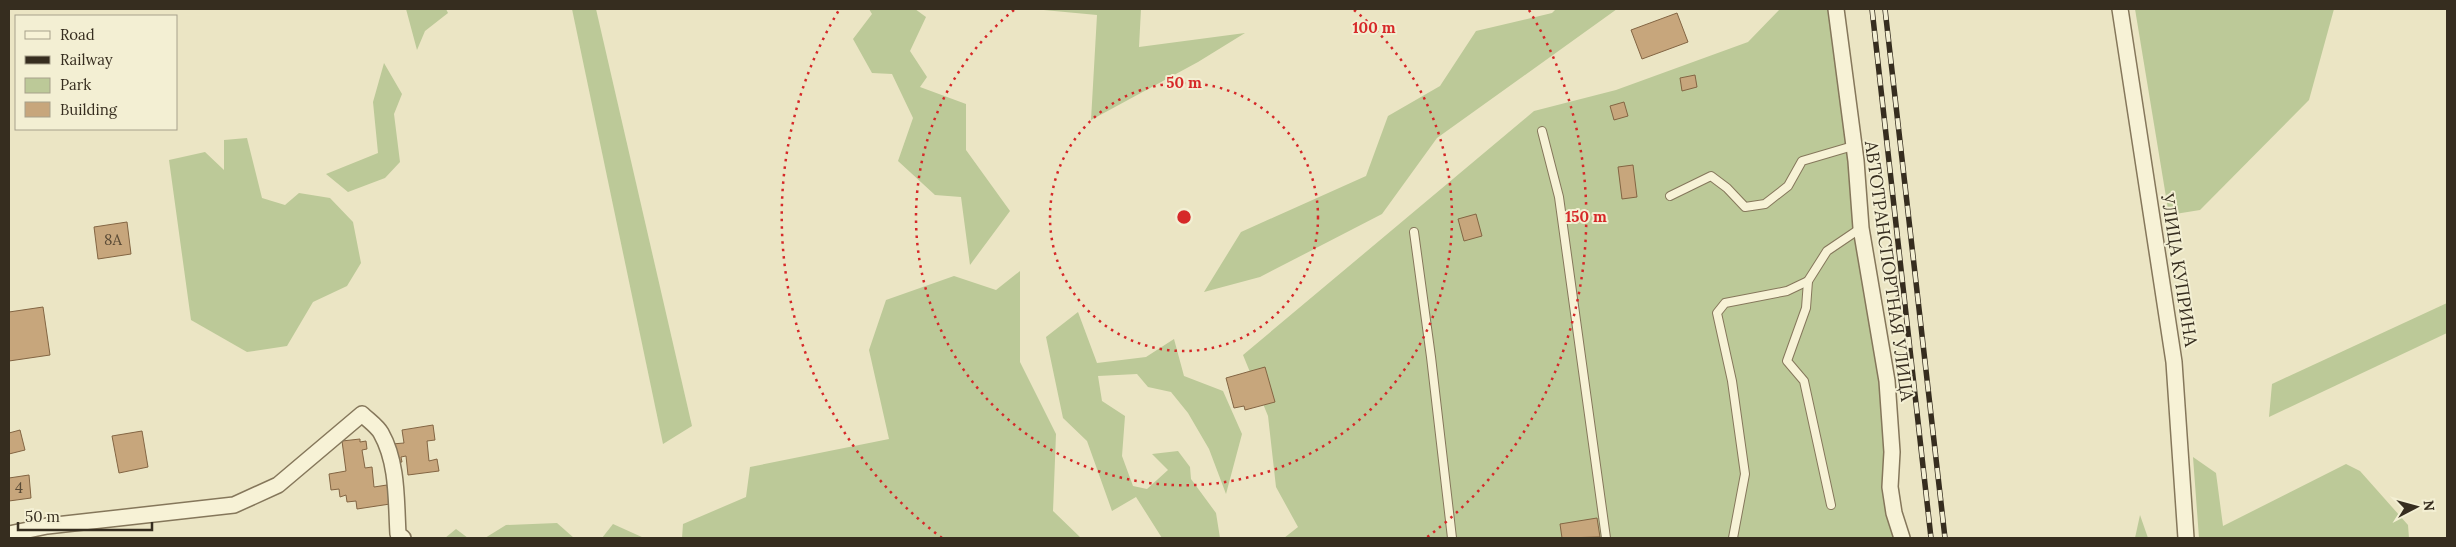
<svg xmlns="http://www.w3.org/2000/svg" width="2456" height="547" font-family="Lora,serif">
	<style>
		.green { fill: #bcc998 }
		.building { fill: #c7a67c; stroke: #836543 }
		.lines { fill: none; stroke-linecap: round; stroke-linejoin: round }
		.lane-casing { stroke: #85775b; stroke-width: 10 }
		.street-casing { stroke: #85775b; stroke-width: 18 }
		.lane { stroke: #f7f2d6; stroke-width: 8 }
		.street { stroke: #f7f2d6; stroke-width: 15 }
		.rail-casing { stroke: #362d1f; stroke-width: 5.5 }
		.rail { stroke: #f3efd3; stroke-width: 4; stroke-dasharray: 11; stroke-linecap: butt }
		.ring { fill: none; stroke: #d62828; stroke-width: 2.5; stroke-dasharray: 2.5 5 }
		.labels { text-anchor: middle; stroke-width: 4; stroke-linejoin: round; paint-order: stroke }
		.number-label { font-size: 15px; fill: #5a4b36 }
		.street-label { font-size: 18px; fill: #362d1f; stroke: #f3efd3 }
		.centre { fill: #d62828; stroke: #f3efd3; stroke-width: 2.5 }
		.ring-label { font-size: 15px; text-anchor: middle; font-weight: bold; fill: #d62828; stroke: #f3efd3; stroke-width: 4; stroke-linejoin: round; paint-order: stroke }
	</style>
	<rect width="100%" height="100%" fill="#ebe5c4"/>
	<g class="green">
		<path d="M406,9H446L448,13L425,31L417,50Z"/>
		<path d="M572,9H596L692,426L663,444Z"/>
		<path d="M869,9H915L926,17L910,51L927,77L920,87L966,104V150L1010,211L970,265L961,197L935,195L898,161L913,118L892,74L872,73L853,39L872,14Z"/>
		<path d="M1033,9H1141L1139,47L1245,33L1198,62L1091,120L1097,15Z"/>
		<path d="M1556,9H1617L1437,138L1382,214L1260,277L1204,292L1241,232L1366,176L1388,116L1440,86L1476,31L1552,13Z"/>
		<path d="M1780,9H1843L1905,538H1284L1298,527L1276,487L1268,416L1243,355L1534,111L1616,90L1748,42Z"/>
		<path d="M2135,9H2334L2309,100L2200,210L2169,215Z"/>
		<path d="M384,63L402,94L394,114L400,162L385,178L348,192L326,174L378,153L373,102Z"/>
		<path d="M247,138L262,198L285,205L299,193L330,198L353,222L361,263L347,286L313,302L287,346L247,352L191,320L169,160L205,152L224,170V140Z"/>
		<path d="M1020,271V362L1056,434L1053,511L1081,538H682L683,524L746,497L750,467L889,439L869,350L886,300L954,276L996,290Z"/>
		<path d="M2447,303V333L2269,417L2272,384Z"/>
		<path d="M1078,312L1097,363L1146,357L1174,339L1184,376L1223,391L1242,434L1226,494L1209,449L1188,413L1171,392L1148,387L1137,374L1098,376L1102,401L1125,416L1122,456L1133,486L1147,489L1168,470L1152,454L1178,451L1190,467L1191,479L1216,513L1220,538H1162L1136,497L1112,511L1087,441L1063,418L1046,337Z"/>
		<path d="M2193,457L2216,473L2223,526L2346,464L2360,471L2408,525L2409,538H2199Z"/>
		<path d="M2140,515L2148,538H2135Z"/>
		<path d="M557,523L574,538H485L506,525Z"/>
		<path d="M613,524L644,538H602Z"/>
		<path d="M456,529L468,538H445Z"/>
	</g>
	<g class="building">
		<path d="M1677,13L1688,42L1642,59L1631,30Z"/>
		<path d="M1695,75L1697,87L1682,91L1680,78Z"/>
		<path d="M1624,102L1628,116L1614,120L1610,106Z"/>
		<path d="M1633,165L1637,197L1622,199L1618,167Z"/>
		<path d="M1476,214L1482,236L1464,241L1458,219Z"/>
		<path d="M127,222L131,254L98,259L94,227Z"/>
		<path d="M43,307L50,355L9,361V312Z"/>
		<path d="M1265,367L1275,402L1245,410L1244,406L1234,408L1226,378Z"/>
		<path d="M433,425L435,440L427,441L429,461L437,459L439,471L408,475L406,456L401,457L402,462L394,463L392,444L404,443L402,430Z"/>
		<path d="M20,430L25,450L9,454V433Z"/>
		<path d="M142,431L148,467L119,473L112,436Z"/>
		<path d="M360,439V442L366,441L367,449L362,450L365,468L372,467L374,487L387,485L390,504L357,509L356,501L347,502L346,495L340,497L339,489L331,490L329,474L346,471L342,441Z"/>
		<path d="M29,475L31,498L9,501V478Z"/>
		<path d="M1597,518L1600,537L1562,538L1560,524Z"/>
	</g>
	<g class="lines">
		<g class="lane-casing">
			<g id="lane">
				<path d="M1542,131L1559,197L1606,538"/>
				<path d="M1670,196L1711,176L1727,188L1745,207L1765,204L1788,186L1802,161L1853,146"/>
				<path d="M1414,232L1431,357L1452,538"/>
				<path d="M1831,505L1804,381L1787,361L1806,308L1808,281L1827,251L1861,228"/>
				<path d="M1733,538L1745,474L1732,381L1717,313L1725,303L1787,291L1808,281"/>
			</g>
		</g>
		<g class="street-casing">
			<g id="street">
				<path d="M1836,9L1856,161L1861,228L1887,381L1892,452L1890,487L1894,513L1902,538"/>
				<path d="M2120,9L2174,362L2186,538"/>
				<path d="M9,534L47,526L234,505L278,485L362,414C368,420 377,426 381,433C398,463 396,501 398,534L403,538"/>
			</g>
		</g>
		<use href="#lane" class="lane"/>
		<use href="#street" class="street"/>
		<g class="rail-casing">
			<g id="rail">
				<path d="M1872,9L1931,538"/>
				<path d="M1885,9L1945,538"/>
			</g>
		</g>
		<use href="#rail" class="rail"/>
	</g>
	<g class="ring">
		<circle cx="1184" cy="217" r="134"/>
		<path d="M1354 10A268 268 0 1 1 1014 10"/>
		<path d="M942 538A402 402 0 0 1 839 10M1529 10A402 402 0 0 1 1426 538"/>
	</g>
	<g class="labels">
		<g class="number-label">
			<text x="113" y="245">8А</text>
			<text x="19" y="493">4</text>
		</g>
		<g class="street-label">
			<text transform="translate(2179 270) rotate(81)" y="6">УЛИЦА КУПРИНА</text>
			<text transform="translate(1889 271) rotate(82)" y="6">АВТОТРАНСПОРТНАЯ УЛИЦА</text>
		</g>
	</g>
	<circle cx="1184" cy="217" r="8" class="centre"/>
	<g class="ring-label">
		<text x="1374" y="33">100 m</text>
		<text x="1184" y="88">50 m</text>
		<text x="1586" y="222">150 m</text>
	</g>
	<rect width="2456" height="547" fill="none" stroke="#362d1f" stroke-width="20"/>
	<rect x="15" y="15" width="162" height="115" fill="#f3efd3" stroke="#a7a18b"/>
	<rect x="25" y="31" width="25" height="8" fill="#f7f2d6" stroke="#a7a18b"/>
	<text x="60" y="40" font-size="15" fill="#362d1f">Road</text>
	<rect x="25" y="56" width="25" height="8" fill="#362d1f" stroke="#a7a18b"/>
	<text x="60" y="65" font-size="15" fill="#362d1f">Railway</text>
	<rect x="25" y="78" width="25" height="15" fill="#bcc998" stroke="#a7a18b"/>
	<text x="60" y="90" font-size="15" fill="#362d1f">Park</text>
	<rect x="25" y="102" width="25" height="15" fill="#c7a67c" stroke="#a7a18b"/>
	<text x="60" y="115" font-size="15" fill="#362d1f">Building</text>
	<g transform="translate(2416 507) rotate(84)" stroke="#f3efd3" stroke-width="4" paint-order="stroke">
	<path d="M0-4L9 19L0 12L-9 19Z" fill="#362d1f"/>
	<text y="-8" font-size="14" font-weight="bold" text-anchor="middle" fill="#362d1f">N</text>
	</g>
	<path d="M18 522v8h134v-8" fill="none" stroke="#362d1f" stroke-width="2.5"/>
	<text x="25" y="522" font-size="15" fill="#362d1f" stroke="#f3efd3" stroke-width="4" paint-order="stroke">50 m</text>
</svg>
